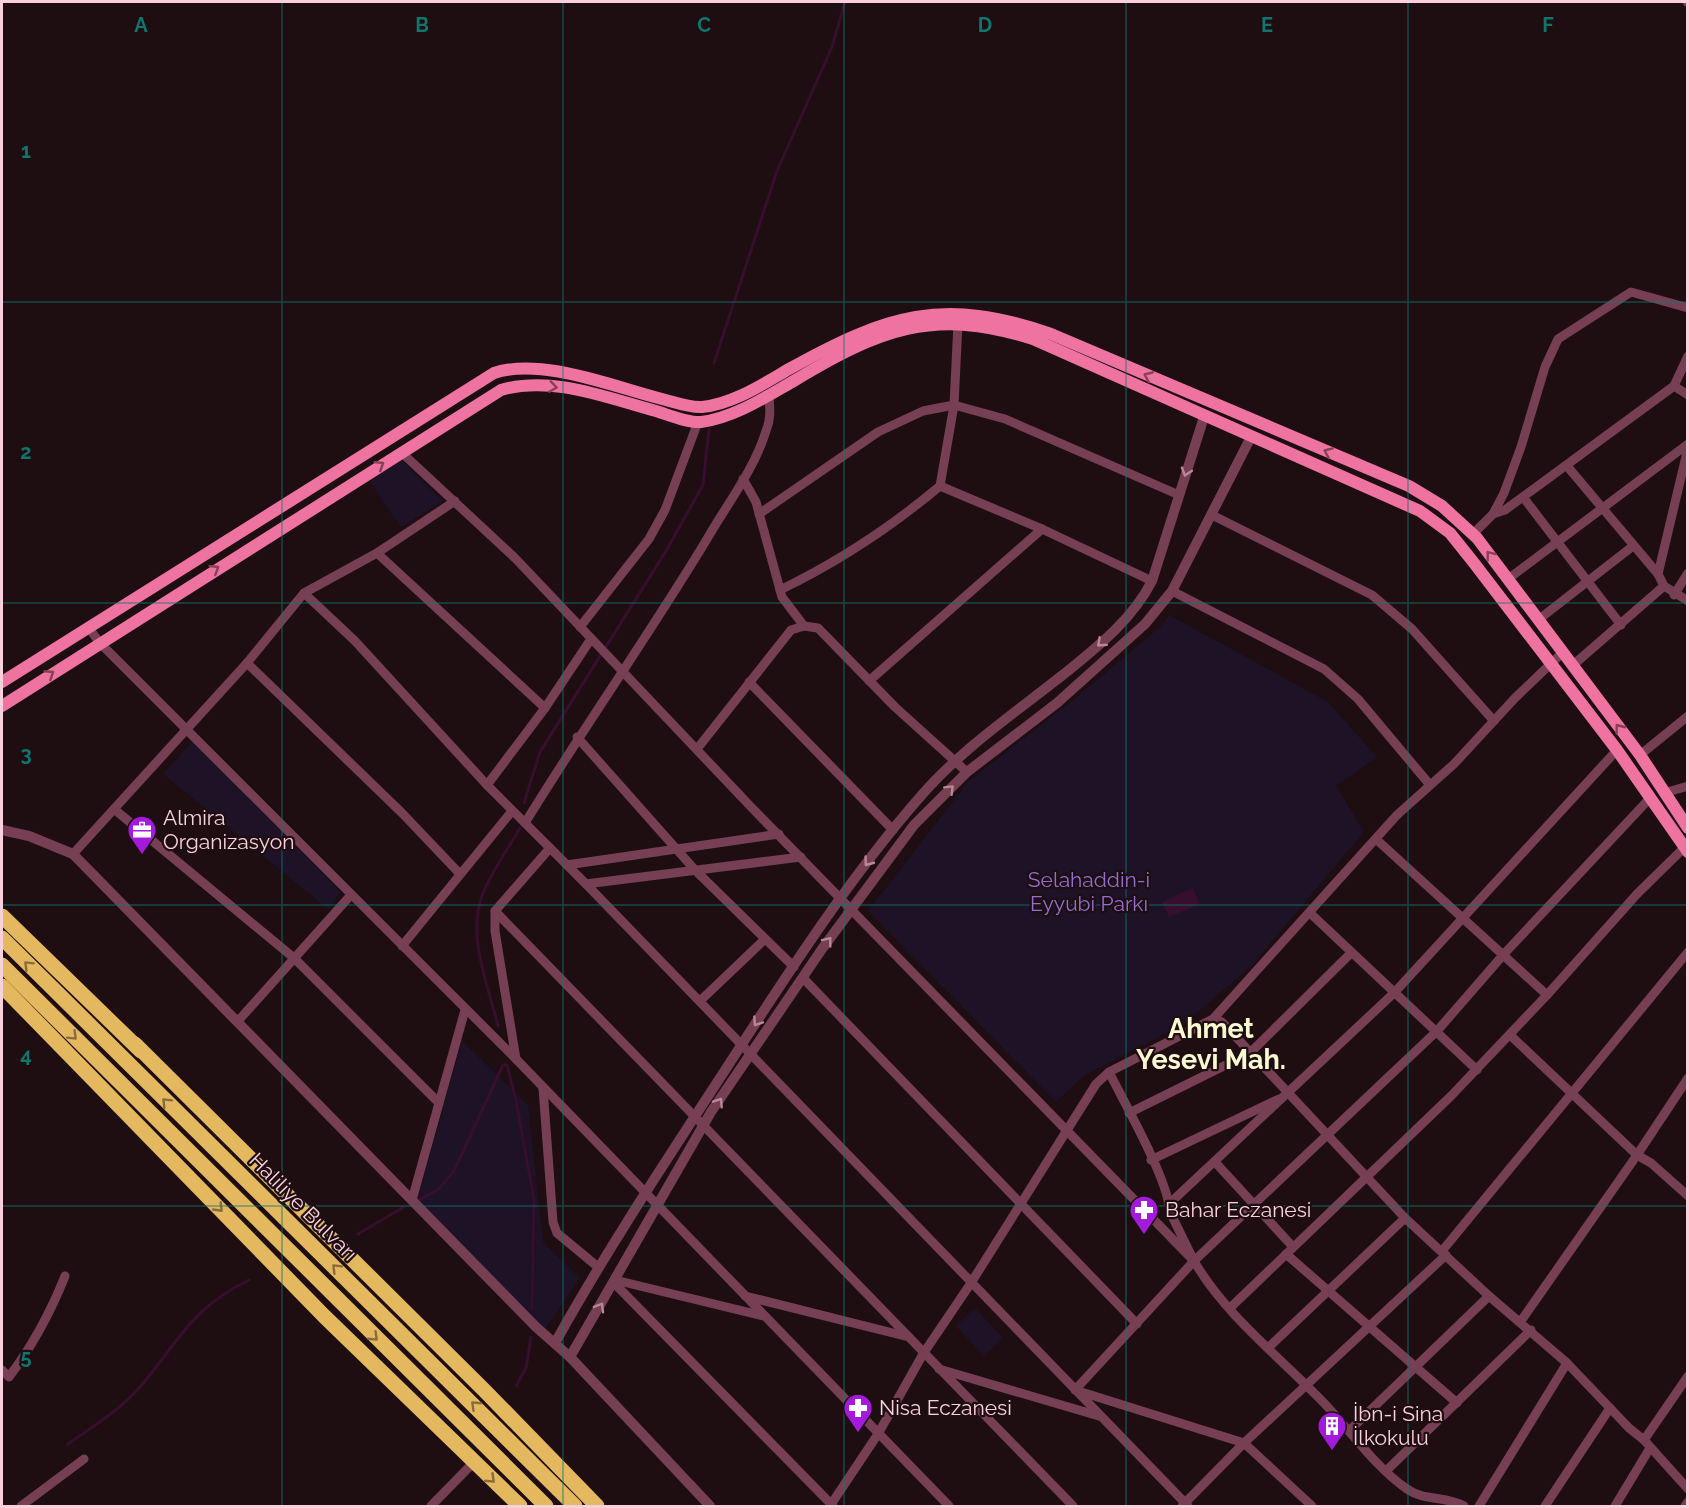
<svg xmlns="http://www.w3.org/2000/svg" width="1689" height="1508" font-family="Raleway,sans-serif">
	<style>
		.green { fill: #1e1227 }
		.water { fill: #370e2d }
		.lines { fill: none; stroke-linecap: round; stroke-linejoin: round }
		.stream { stroke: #370e2d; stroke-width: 3 }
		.minor { stroke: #773f53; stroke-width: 9 }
		.tertiary { stroke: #773f53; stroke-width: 10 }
		.secondary { stroke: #ee73a0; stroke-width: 12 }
		.trunk { stroke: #e3b85f; stroke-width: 15 }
		.oneway { stroke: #864059 }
		.oneway2 { stroke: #b88898 }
		.oneway3 { stroke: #8a6c3c }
		.grid { fill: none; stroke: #0f766e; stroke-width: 1.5; stroke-opacity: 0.55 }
		.labels { text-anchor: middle; stroke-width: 4.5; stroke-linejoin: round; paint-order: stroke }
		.poi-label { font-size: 21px; fill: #f9d1dc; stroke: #1e0e12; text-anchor: start }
		.park-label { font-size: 21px; fill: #926ed2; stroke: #1e0e12 }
		.street-label { font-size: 21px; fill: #f9d1dc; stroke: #1e0e12 }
		.district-label { font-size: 27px; font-weight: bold; fill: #faf9d2; stroke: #1e0e12 }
		.grid-label { font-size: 20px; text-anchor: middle; font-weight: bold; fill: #0f766e; stroke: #1e0e12; stroke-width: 4.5; stroke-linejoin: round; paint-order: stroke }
	</style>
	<rect width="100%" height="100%" fill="#1e0e12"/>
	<g class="green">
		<path d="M401,460L443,501L401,527L369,480Z"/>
		<path d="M1169,615L1328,702L1377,757L1336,786L1364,832L1251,966L1184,1024L1085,1075L1056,1102L868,911L968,782L1077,697L1159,628Z"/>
		<path d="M193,741L341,892L328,909L163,774Z"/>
		<path d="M462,1041L528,1105L543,1242L580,1278L542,1333L417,1202Z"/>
		<path d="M975,1308L1003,1338L984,1356L956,1326Z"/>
	</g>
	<path class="water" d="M1193,888L1200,904L1169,917L1162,902Z"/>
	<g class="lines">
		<g class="stream">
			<path d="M714,363L777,171L832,47L845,2"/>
			<path d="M524,803L540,752L666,551L703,485L709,429"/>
			<path d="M498,1026C488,983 466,937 483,893C492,871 508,849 520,828"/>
			<path d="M419,1200L439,1189L454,1171L503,1065H507L516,1100L534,1200L532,1309"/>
			<path d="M358,1234L404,1207"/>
			<path d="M516,1386L526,1368L531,1337"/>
			<path d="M68,1444C92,1427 120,1410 140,1387C180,1340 190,1309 249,1280"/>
		</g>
		<g class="minor">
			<path d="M1687,2H1688"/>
			<path d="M1674,386L1688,356"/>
			<path d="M401,452L515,558L753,809L1194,1261C1226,1316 1281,1358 1324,1403C1351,1431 1375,1467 1407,1489C1424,1501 1446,1496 1464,1506"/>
			<path d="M1567,466L1658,574L1664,586L1688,601"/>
			<path d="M743,479L756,502L782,597L804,626"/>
			<path d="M940,486L1042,529L1152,581"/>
			<path d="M1523,497L1621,625"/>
			<path d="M759,514L878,432L923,411L954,405L1005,419L1179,495"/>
			<path d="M1493,514L1505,510L1674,386L1688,395"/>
			<path d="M1212,515L1372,595L1412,629L1494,721"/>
			<path d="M1472,535L1493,514L1504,493L1521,447L1545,367L1558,339L1631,292L1688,308"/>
			<path d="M377,553L545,708"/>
			<path d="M1658,574L1688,448"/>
			<path d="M1508,579L1688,444"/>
			<path d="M780,590C838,562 891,527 940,486L954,405L958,323"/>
			<path d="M1172,591L1324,669L1358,699L1430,785"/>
			<path d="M304,593L355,641L487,785L586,884L1188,1506"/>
			<path d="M1674,595L1688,573"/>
			<path d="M1538,620L1633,546"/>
			<path d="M580,627L649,539L665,510L698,422"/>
			<path d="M89,628L99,642L516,1059L949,1506"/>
			<path d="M247,663L402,813L460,874"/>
			<path d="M1572,666L1664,586"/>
			<path d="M869,681L1042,529"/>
			<path d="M749,682L893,830"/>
			<path d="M577,737L695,870L794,967"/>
			<path d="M697,749L791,630L804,626L818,628L895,707L967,772"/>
			<path d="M1640,755L1688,716"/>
			<path d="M487,785L545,708L591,639"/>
			<path d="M1664,793L1688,786"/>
			<path d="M114,809L294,958L439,1103"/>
			<path d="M525,823C584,727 649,635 707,539C727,504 754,470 766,431C771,419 770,409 769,396"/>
			<path d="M1377,840L1547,995"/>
			<path d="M73,854L247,663L304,593L377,553L455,501"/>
			<path d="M567,865L779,834"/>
			<path d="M586,884L801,857"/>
			<path d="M495,911L1073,1506"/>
			<path d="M1310,913L1477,1070"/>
			<path d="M402,946L512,811"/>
			<path d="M803,978L1137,1324"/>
			<path d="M700,1001L765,939"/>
			<path d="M1213,1019L1222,1022L1405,1218L1489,1296L1567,1363L1629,1428L1644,1440L1688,1489"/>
			<path d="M238,1021L350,896"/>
			<path d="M1510,1035L1637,1155L1521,1321"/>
			<path d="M516,1059L495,931V911L550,848"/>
			<path d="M1109,1072C1125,1104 1168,1179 1170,1212L1194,1261L1075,1390L1244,1443L1312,1506"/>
			<path d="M1688,1078L1637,1155L1651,1163L1688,1196"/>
			<path d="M543,1088L553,1222L557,1233L598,1267"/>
			<path d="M1129,1113L1250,1053L1351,953"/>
			<path d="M1151,1160L1279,1099"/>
			<path d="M1215,1162L1293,1247"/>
			<path d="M412,1200L465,1010"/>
			<path d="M1169,1204L1394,993L1617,750"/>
			<path d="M1442,1251L1688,952"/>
			<path d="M1286,1254L1457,1403"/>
			<path d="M1194,1261L1437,1031L1504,954L1651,797"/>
			<path d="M615,1280L763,1316"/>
			<path d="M614,1283L833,1506"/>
			<path d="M745,1296L909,1337"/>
			<path d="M1230,1308L1451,1096L1547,995L1637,894L1688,844"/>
			<path d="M1269,1347L1405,1218"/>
			<path d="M939,1369L1099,1416"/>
			<path d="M2,1370L9,1377C33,1345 50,1314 65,1276"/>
			<path d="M1350,1430L1489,1296"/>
			<path d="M1644,1440L1688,1376"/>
			<path d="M1386,1471L1531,1330"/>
			<path d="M21,1506L84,1459"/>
			<path d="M431,1506L474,1462"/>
			<path d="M830,1506L878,1434L923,1354L971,1283L1096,1084L1109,1072L1213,1019L1397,815L1454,764L1515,698L1562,653"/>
			<path d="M1182,1506L1244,1443L1446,1255"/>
			<path d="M1479,1506L1567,1363"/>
			<path d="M1545,1506L1610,1408"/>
			<path d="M1615,1506L1650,1448"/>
			<path d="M1685,1506L1688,1502"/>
		</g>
		<g class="tertiary">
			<path d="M2,830L29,836L73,854L536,1327L570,1357L710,1506"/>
			<path d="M555,1343C605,1253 662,1167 718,1081C781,984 844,884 920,797C962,748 1019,710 1069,670C1101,644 1133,618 1152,581L1204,417"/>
			<path d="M570,1357L711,1112L822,949L914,825L967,772L1057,703L1145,624L1172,591L1251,437"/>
		</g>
		<g class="secondary">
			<path d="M2,682L494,373C542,357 614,387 662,399C674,402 690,408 702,407C733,404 763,384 789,369C886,315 943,296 1051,334L1409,486L1442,506L1477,538L1640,755L1688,828"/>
			<path d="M2,706L501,390C551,375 607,398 656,411C669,415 688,423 701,422C733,418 764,398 792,382C878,330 933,307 1033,339L1420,511L1450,533L1474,563L1617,750L1688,852"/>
		</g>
		<g class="trunk">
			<path d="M2,916L141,1051"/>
			<path d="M2,938L575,1506"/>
			<path d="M2,965L546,1506"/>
			<path d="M2,986L324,1316L520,1506"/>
			<path d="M135,1044L485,1391L597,1506"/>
		</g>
	</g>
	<defs><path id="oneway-chevron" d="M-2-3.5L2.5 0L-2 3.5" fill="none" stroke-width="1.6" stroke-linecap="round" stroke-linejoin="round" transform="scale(1.5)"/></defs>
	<g class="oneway">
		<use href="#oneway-chevron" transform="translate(1148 376) rotate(-157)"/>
		<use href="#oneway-chevron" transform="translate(553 387) rotate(8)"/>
		<use href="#oneway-chevron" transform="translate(1328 452) rotate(-157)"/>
		<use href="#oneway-chevron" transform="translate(380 465) rotate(-32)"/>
		<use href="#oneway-chevron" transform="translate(1490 555) rotate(-128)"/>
		<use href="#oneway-chevron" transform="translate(215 569) rotate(-32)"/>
		<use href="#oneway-chevron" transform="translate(50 674) rotate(-33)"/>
		<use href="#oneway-chevron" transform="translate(1619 728) rotate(-127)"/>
	</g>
	<g class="oneway2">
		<use href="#oneway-chevron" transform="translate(1186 472) rotate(108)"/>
		<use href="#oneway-chevron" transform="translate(1101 643) rotate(137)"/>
		<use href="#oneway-chevron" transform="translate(950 789) rotate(-45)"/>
		<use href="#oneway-chevron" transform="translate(868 862) rotate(127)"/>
		<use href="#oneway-chevron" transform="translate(828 941) rotate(-52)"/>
		<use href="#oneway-chevron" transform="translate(757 1022) rotate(124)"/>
		<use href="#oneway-chevron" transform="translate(719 1102) rotate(-56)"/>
		<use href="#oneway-chevron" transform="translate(600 1307) rotate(-60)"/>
	</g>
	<g class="oneway3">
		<use href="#oneway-chevron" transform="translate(28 965) rotate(-135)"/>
		<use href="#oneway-chevron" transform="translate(73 1036) rotate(45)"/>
		<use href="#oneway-chevron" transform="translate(166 1102) rotate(-135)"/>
		<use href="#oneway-chevron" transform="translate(219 1208) rotate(46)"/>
		<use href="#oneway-chevron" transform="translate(336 1268) rotate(-135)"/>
		<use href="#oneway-chevron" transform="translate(374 1337) rotate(44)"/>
		<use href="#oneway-chevron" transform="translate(475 1405) rotate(-136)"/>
		<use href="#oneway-chevron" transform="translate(491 1479) rotate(44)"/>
	</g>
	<path class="grid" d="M282,2V1506M563,2V1506M844,2V1506M1126,2V1506M1408,2V1506M2,302H1688M2,603H1688M2,905H1688M2,1206H1688"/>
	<defs>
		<g id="office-pin" transform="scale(1.5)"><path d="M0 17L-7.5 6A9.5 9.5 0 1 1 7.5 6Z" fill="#a31adc" stroke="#1e0e12"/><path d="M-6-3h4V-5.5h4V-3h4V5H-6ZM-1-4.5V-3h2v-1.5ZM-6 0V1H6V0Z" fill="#fff"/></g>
		<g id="pharmacy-pin" transform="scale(1.5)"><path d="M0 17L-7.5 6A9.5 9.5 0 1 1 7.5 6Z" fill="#a31adc" stroke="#1e0e12"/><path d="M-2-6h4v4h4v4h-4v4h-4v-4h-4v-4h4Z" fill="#fff"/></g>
		<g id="building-pin" transform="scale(1.5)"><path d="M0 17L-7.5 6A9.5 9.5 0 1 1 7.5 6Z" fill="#a31adc" stroke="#1e0e12"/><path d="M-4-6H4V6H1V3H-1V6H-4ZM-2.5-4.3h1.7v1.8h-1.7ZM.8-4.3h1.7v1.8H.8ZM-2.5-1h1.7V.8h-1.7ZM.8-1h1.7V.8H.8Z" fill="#fff"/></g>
	</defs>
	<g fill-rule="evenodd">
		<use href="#office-pin" x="142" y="830"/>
		<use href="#pharmacy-pin" x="1144" y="1210"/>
		<use href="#pharmacy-pin" x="858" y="1408"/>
		<use href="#building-pin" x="1332" y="1426"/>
	</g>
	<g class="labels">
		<g class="poi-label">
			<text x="163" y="825">Almira<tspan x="163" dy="24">Organizasyon</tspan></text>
			<text x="1165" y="1217">Bahar Eczanesi</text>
			<text x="879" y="1415">Nisa Eczanesi</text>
			<text x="1353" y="1421">İbn-i Sina<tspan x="1353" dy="24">İlkokulu</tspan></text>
		</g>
		<g class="park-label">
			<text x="1089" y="887">Selahaddin-i<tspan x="1089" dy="24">Eyyubi Parkı</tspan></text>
		</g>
		<g class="street-label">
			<text transform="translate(303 1207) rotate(45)" y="7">Haliliye Bulvarı</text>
		</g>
		<g class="district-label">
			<text x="1211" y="1038">Ahmet<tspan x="1211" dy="31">Yesevi Mah.</tspan></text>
		</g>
	</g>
	<g class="grid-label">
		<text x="141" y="32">A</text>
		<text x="422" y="32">B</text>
		<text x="704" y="32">C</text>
		<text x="985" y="32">D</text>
		<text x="1267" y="32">E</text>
		<text x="1548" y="32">F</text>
		<text x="26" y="158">1</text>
		<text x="26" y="459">2</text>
		<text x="26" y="761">3</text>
		<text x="26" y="1062">4</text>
		<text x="26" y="1364">5</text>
	</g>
	<rect width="1689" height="1508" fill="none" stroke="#f9d1dc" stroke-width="6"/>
</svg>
